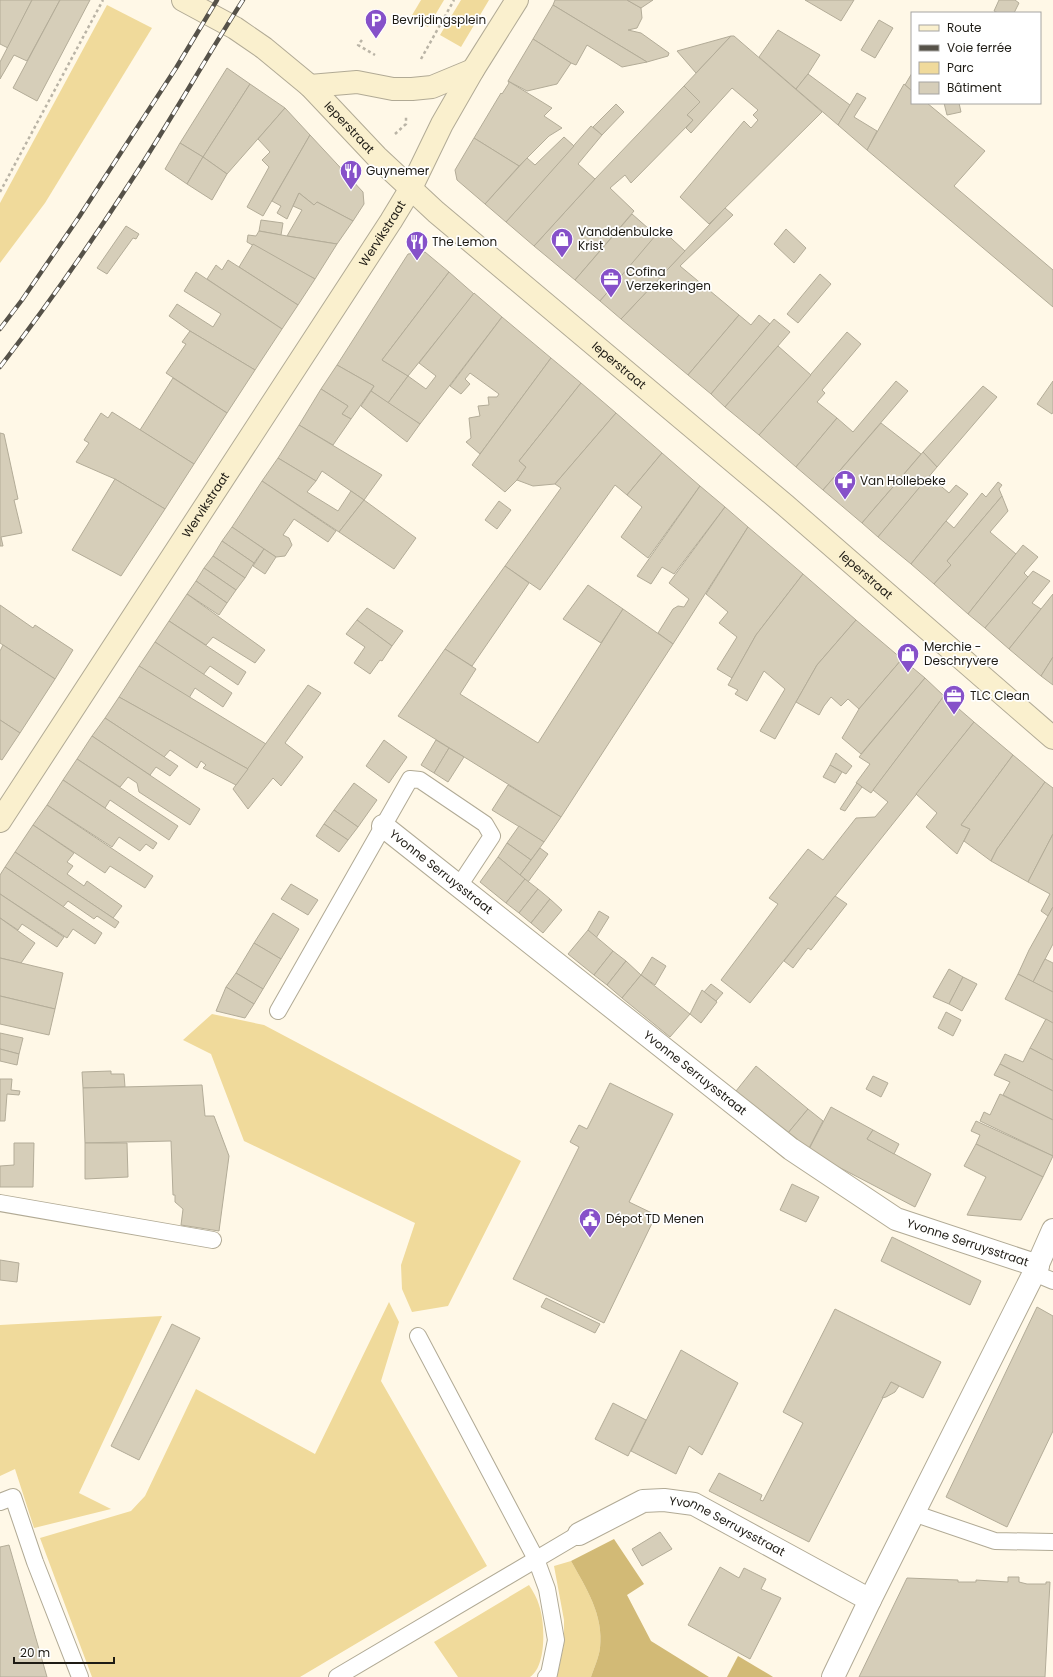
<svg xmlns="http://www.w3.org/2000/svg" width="1053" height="1677" font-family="Poppins,sans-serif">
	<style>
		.green { fill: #f0da9b }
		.forest { fill: #d2ba76 }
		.building { fill: #d6ceb9; stroke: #b3ac98 }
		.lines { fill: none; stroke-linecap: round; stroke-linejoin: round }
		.lane-casing { stroke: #b1aa95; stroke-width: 18 }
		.street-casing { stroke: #b1aa95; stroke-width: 24 }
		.secondary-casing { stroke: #b1aa95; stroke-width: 24 }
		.path { stroke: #bab4a6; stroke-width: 2.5; stroke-dasharray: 3 3; stroke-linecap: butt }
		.lane { stroke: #fff; stroke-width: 16 }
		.street { stroke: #fff; stroke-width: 22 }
		.secondary { stroke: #faf0ce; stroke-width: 22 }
		.rail-casing { stroke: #565249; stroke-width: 4.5 }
		.rail { stroke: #fff; stroke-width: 3; stroke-dasharray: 9; stroke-linecap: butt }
		.labels { text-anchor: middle; stroke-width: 3.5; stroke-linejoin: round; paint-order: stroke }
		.poi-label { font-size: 12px; fill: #1e1b14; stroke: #fff; text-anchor: start }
		.street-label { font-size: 12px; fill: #1e1b14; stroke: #fff }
	</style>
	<rect width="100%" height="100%" fill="#fff8e7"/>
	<g class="green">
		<path d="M421,0H444L428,27L411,17Z"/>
		<path d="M461,0H489L461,47L440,35Z"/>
		<path d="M107,5L152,28L45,203L0,263V203Z"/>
		<path d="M212,1014L264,1025L521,1161L448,1306L412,1312L402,1289L401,1265L415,1223L244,1141L211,1054L183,1040Z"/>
		<path d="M389,1302L399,1322L381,1381L487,1566L300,1677H92L40,1538L131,1511L145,1496L196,1389L315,1454Z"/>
		<path d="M162,1316L79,1493L111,1509L34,1528L15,1469L0,1476V1325Z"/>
		<path d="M571,1561C586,1588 604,1615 600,1648C599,1657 594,1668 591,1677H557L564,1644V1620L554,1566Z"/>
		<path d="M529,1585C533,1591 537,1598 539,1605C545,1622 547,1666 530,1677H458L434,1642Z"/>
	</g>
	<g class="forest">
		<path d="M614,1539L644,1584L627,1595L651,1641L709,1677H591C594,1668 599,1657 600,1648C604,1615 586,1588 571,1561Z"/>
		<path d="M738,1656L770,1675L773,1677H727Z"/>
	</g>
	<g class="building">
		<path d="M0,0H32L8,48L0,44Z"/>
		<path d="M32,0H60L27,61L14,55L0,79V62Z"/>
		<path d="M60,0H90L37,101L13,88Z"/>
		<path d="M555,0H627L641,8L642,18L637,28L628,30L641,33L669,53L668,56L647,62L553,5Z"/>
		<path d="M627,0H653L641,8Z"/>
		<path d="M805,0H854L841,21Z"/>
		<path d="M999,0H1015L1019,3L1014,13H998L994,11Z"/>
		<path d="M553,5L647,62L622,67L587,45L576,65L571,63L533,39Z"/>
		<path d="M879,20L893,28L875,58L861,50Z"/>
		<path d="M778,30L820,55L808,74L796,89L759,57Z"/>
		<path d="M731,36L696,73L677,51Z"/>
		<path d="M731,36H734L822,112L709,224L680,197L744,121L751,128L758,120L753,115L758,110L732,88L691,133L686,128L693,120L687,115L700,102L684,86Z"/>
		<path d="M533,39L571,63L557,84L527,91L508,81Z"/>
		<path d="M227,68L250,84L203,157L180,143Z"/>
		<path d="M912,73V91L905,85Z"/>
		<path d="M808,74L850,105L838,125L796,89Z"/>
		<path d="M508,81L552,108L544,116L562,128L549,136L519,166L474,138L501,93L502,94L509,83Z"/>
		<path d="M250,84L285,108L227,174L203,157Z"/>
		<path d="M904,84L912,91V103H927L985,151L954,186L1053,270V307L867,150Z"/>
		<path d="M684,86L700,102L687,115L693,120L631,183L625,175L610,188L634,211L575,280L534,246L595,179Z"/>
		<path d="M857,93L866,98L854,117L877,131L867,150L838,125Z"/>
		<path d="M944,103H959L961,112L947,115Z"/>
		<path d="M616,104L624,112L602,135L593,127Z"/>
		<path d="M285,108L310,135L263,216L247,207L269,167L262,160L270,152L258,139Z"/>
		<path d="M591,126L602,135L578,164L595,179L534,246L506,222Z"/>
		<path d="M310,135L363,192L364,204L353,221L317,202L314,205L299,193L287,219L277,213L281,206L272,201Z"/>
		<path d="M564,137L574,146L506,222L485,204L527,158L535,165Z"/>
		<path d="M474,138L519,166L485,204L457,180L455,170Z"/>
		<path d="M180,143L203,157L187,184L165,169Z"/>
		<path d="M203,157L227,174L212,200L187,184Z"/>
		<path d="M299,193L314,205L317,202L353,221L337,244L287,236L302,210L293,206Z"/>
		<path d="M725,208L733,215L680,266L739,315L688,375L621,319Z"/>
		<path d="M632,214L657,236L600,301L575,280Z"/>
		<path d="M261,220L283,223L281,235L259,231Z"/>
		<path d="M126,226L139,234L136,239L133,238L107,274L97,268Z"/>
		<path d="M661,229L685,251L621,319L600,301Z"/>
		<path d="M786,229L806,248L794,263L774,244Z"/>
		<path d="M259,231L287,236L337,244L315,279L247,242L248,235L256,236Z"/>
		<path d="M253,244L315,279L298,305L239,267Z"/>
		<path d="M425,252L449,272L382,360L408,376L388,403L371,391L374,386L337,365L408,254Z"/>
		<path d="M228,260L298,305L282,329L207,279L216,265L222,270Z"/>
		<path d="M196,272L282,329L255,370L190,331L169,316L177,304L213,327L221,314L184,291Z"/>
		<path d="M449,272L474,294L408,376L382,360Z"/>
		<path d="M820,274L831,284L798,323L787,314Z"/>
		<path d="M474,293L502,317L420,424L388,403L408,376L426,389L436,376L419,363Z"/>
		<path d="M739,315L751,325L759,315L770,324L711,394L688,375Z"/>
		<path d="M502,317L551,358L480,454L466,442L471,438L469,418L480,416L478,406L489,405L488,397H497L499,394L470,373L465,379L470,384L461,394L450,386Z"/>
		<path d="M774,319L790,332L725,407L711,394Z"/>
		<path d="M190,331L255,370L227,413L166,373L186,344L182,342Z"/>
		<path d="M847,332L861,344L822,390L825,393L817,402L837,418L796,467L759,435Z"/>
		<path d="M778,346L811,375L759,435L725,407Z"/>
		<path d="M551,358L581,383L519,461L526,467L517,480L505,492L472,465Z"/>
		<path d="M337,365L374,386L351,419L342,414L348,406L321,389Z"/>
		<path d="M173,378L227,413L194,464L140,430Z"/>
		<path d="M896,381L908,391L823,490L796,467L837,418L853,432Z"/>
		<path d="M1053,381V412L1052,414L1037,404Z"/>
		<path d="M581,383L616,413L555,484L533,486L517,480L526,467L519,461Z"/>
		<path d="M983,386L997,397L937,467L923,452Z"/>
		<path d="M321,389L348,406L342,414L351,419L333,445L299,425Z"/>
		<path d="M371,391L420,424L407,442L361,406Z"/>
		<path d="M112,412L194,464L165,509L115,479L76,462L89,443L84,440L101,413L108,418Z"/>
		<path d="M616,413L662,453L627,495L615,485L540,590L505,566L561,488L555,484Z"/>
		<path d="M881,423L921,454L862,523L823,490Z"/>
		<path d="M299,425L382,475L364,500L322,471L316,481L278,458Z"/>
		<path d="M0,433L4,434L18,499L14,500L22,533L1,537L3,546H0Z"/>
		<path d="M923,452L937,467L878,537L862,523Z"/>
		<path d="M662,453L700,486L648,558L621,537L642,507L627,495Z"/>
		<path d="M278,458L316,481L307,492L338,511L351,491L364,500L339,532L262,481Z"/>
		<path d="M929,476L949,493L956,485L968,494L911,564L878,537Z"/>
		<path d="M115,479L165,509L121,576L72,550Z"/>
		<path d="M262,481L336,531L328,542L294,519L283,535L289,538L292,545L285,556L276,557L232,527Z"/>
		<path d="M998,482L1002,485L999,489L1002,496L947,561L951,565L934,584L911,564L946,521L954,528L982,493L986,497Z"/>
		<path d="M700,486L725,507L674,574L662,567L651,584L637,576Z"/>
		<path d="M1002,496L1008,511L990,532L1016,554L968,614L934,584L951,565L947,561Z"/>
		<path d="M364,500L416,538L394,569L339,532Z"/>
		<path d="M499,501L511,510L497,529L485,520Z"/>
		<path d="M725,507L748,527L673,644L658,633L673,609L678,606L684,607L689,599L669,583Z"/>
		<path d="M232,527L264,549L254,563L222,541Z"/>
		<path d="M748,527L803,574L756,635L732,678L717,669L737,637L719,623L728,612L706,594Z"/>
		<path d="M222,541L254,563L245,578L213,556Z"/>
		<path d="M1023,545L1038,557L1024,573L1028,577L985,628L968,614Z"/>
		<path d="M264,549L276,557L265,574L253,566Z"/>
		<path d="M213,556L245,578L236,590L204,568Z"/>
		<path d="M505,566L529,583L472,666L445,649Z"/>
		<path d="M204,568L236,590L227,603L196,581Z"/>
		<path d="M1033,571L1050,581L1032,603L1041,609L1009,649L985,628Z"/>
		<path d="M803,574L856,620L817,665L775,739L760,731L785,689L764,671L747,701L735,694L738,690L728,685L756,635Z"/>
		<path d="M196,581L227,603L219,615L187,594Z"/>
		<path d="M588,585L623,609L601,643L563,619Z"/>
		<path d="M187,594L265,650L255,663L213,637L206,645L169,621Z"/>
		<path d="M1053,594V657L1041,676L1009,649Z"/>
		<path d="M0,605L33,628L35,625L73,650L55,679L0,643Z"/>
		<path d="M367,608L403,631L392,646L357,620Z"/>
		<path d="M623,609L673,644L561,817L398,716L445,649L476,669L460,694L538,743Z"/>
		<path d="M357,620L392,646L382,661L380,660L370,674L354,663L365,647L346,634Z"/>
		<path d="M856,620L902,659L859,709L848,699L841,706L831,697L824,706L819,715L796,702L817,665Z"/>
		<path d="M169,621L246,672L238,685L210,666L203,675L155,642Z"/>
		<path d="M155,642L232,693L223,707L195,688L189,698L139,666Z"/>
		<path d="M3,645L55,679L20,733L0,720V651Z"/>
		<path d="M1053,657V685L1041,676Z"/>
		<path d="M902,659L925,678L861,754L842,738L859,709Z"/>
		<path d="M139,666L266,744L248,769L119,697Z"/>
		<path d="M925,678L944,696L871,793L856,783L870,764L859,757Z"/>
		<path d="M308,685L321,693L285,743L303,757L281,786L273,778L248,809L233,789Z"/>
		<path d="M944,696L974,722L750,1003L721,980L778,904L769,898L808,849L823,860L856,818L875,817L888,802L873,790Z"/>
		<path d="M119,697L248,769L236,785L203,768L206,765L201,761L197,768L170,750L164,757L105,718Z"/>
		<path d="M105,718L178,766L170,776L156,767L150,775L92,736Z"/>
		<path d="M0,720L20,733L2,760L0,759Z"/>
		<path d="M974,722L1013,755L961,825L970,829L957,854L926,827L937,813L916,794Z"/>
		<path d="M92,736L200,809L190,825L139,792L137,783L128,777L120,787L77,759Z"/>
		<path d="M384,740L407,757L389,783L366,766Z"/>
		<path d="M436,740L449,748L434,773L421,765Z"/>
		<path d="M449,748L464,757L448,782L434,773Z"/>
		<path d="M836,753L852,766L846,774L830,765Z"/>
		<path d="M1013,755L1045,782L997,849L991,861L964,841L970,829L961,825Z"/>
		<path d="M77,759L178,826L169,840L110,800L105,808L63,780Z"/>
		<path d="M830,765L842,772L835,783L823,777Z"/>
		<path d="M63,780L157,843L153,849L146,844L140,851L119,837L112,847L47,805Z"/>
		<path d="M1045,782L1053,788V834L1028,882L991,861L997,849Z"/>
		<path d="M354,783L377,800L358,827L334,810Z"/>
		<path d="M857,783L862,787L845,811L840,809Z"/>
		<path d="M508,785L561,817L544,842L492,810Z"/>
		<path d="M47,805L153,876L145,888L110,866L105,873L33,825Z"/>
		<path d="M334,810L358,827L348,840L324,824Z"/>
		<path d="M324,824L348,840L339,852L316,836Z"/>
		<path d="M33,825L74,853L67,862L73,866L67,874L84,886L87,881L122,906L113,918L15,852Z"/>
		<path d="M519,826L544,842L531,860L507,843Z"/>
		<path d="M1053,834V907L1048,916L1041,911L1050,894L1028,882Z"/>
		<path d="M507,843L531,860L520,875L498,857Z"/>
		<path d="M540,848L548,854L528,882L520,875Z"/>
		<path d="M15,852L119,922L115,928L97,916L94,919L68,901L63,907L5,867Z"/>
		<path d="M498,857L525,879L506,903L480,882Z"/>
		<path d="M5,867L102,933L95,944L73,929L67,938L0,894V875Z"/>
		<path d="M525,879L538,889L519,913L506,903Z"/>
		<path d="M291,884L318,900L308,915L281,899Z"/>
		<path d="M538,889L550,899L531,923L519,913Z"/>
		<path d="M0,894L64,937L57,947L22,924L18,930L0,918Z"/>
		<path d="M835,896L847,904L811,950L808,948L793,968L784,961Z"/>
		<path d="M550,899L562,910L543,933L531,923Z"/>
		<path d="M1053,907V944L1033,982L1018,974L1029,950Z"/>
		<path d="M599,911L609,917L596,938L588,930Z"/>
		<path d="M273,913L299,929L281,959L254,943Z"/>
		<path d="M0,918L35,943L21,963L0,958Z"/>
		<path d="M588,930L613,951L594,975L568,954Z"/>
		<path d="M254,943L281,959L263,989L236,973Z"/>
		<path d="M613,951L626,961L607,985L594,975Z"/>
		<path d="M652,957L666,966L655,985L641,975Z"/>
		<path d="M0,958L63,973L55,1009L0,996Z"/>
		<path d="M1045,959L1053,963V992L1033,982Z"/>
		<path d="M626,961L641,975L622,998L607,985Z"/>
		<path d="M949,969L963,977L949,1004L933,997Z"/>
		<path d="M236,973L263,989L254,1004L226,987Z"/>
		<path d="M1018,974L1053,992V1023L1005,999Z"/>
		<path d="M641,975L690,1014L670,1037L622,998Z"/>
		<path d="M963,977L977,984L962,1011L949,1004Z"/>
		<path d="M711,984L723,993L716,1001L704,992Z"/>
		<path d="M226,987L254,1004L245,1018L216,1011Z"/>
		<path d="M702,990L717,1002L701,1023L690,1014Z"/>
		<path d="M0,996L55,1009L49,1035L0,1024Z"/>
		<path d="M946,1012L961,1020L953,1036L938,1028Z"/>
		<path d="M1046,1019L1053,1023V1060L1030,1048Z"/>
		<path d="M0,1033L23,1038L19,1054L0,1049Z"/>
		<path d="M1030,1048L1053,1060V1091L1000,1064L1005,1054L1023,1062Z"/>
		<path d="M0,1049L19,1054L17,1065L0,1061Z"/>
		<path d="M1000,1064L1053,1091V1120L1003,1095L1010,1082L994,1075Z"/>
		<path d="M756,1066L808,1109L788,1133L736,1091Z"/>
		<path d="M111,1071V1074H124L125,1087L83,1088L82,1072Z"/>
		<path d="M873,1076L888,1083L881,1097L866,1089Z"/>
		<path d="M0,1079H12L11,1090L20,1091L19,1095L7,1094L5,1121H0Z"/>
		<path d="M610,1083L673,1114L629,1202L656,1215L604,1323L513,1279L579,1147L570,1142L579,1125L587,1129Z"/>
		<path d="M202,1085L205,1116H214L229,1156L219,1231L181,1225L183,1209L175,1202V1195H173L171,1141L85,1143L83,1088Z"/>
		<path d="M1000,1094L1053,1120V1156L980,1121L984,1112L990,1115Z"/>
		<path d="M831,1107L873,1130L867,1139L931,1174L915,1207L808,1151Z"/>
		<path d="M808,1109L823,1121L808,1150L788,1133Z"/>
		<path d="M976,1121L1053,1156L1043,1177L976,1144L980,1135L971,1131Z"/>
		<path d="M873,1130L899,1144L894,1154L867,1139Z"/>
		<path d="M14,1143H34L33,1187H0V1166L14,1165Z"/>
		<path d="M85,1143H127L128,1177L85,1179Z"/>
		<path d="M976,1144L1043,1177L1021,1220L967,1215L986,1177L964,1166Z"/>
		<path d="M792,1184L819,1197L806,1222L780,1210Z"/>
		<path d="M892,1237L981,1281L970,1305L881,1261Z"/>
		<path d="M0,1260L19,1263L17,1282L0,1280Z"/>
		<path d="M546,1298L600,1324L595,1333L541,1307Z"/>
		<path d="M1037,1307L1053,1316V1431L1007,1527L946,1497Z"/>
		<path d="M835,1309L941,1362L923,1398L891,1382L809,1542L709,1491L719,1473L762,1495L760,1500L763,1501L803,1423L783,1412Z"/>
		<path d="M172,1324L200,1338L139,1460L111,1446Z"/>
		<path d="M681,1350L738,1383L702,1455L689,1446L676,1474L631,1451Z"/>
		<path d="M891,1382L899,1386L895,1392L886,1397L882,1398Z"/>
		<path d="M613,1403L646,1420L628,1456L595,1439Z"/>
		<path d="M660,1532L672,1549L642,1566L632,1549Z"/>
		<path d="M9,1545L47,1677H0V1547Z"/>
		<path d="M720,1567L739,1578L744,1568L766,1579L761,1589L781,1598L750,1659L688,1625Z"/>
		<path d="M1008,1577H1019V1582L1027,1584H1046V1582H1050L1045,1677H859L907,1578L958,1580V1582H976V1580L1008,1582Z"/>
	</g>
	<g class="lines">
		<g class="lane-casing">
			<g id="lane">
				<path d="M278,1011L410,779L420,780L485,824L492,836L459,886"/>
				<path d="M0,1203L213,1240"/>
				<path d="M1034,1273L1053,1281"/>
				<path d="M418,1336L536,1559L547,1589L556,1640L549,1674L546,1677"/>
				<path d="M0,1502L13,1497L35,1562L80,1677"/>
				<path d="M913,1513L995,1541L1053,1542"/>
				<path d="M337,1677L579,1534"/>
			</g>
		</g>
		<g class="street-casing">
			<g id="street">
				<path id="s1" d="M383,826L791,1149L896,1219L1038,1266"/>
				<path id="s2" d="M579,1534L643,1501L664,1500L694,1504L870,1600"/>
				<path d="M833,1677L870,1600L1034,1273L1053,1230"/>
			</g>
		</g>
		<g class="secondary-casing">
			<g id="secondary">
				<path id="s3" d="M183,0L235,28L264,48L310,86L377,157L436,212L785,505L1053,738"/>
				<path d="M310,86L357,82L393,89H412L432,87L473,70"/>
				<path id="s4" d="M0,821L391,221L411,188L442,124L473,70L517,0"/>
			</g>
		</g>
		<g class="path">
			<path d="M362,40L358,45L375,55"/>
			<path d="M421,59L454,0"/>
			<path d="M395,134L406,124V117"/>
			<path d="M0,192L103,0"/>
		</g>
		<use href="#lane" class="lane"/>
		<use href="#street" class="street"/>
		<use href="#secondary" class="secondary"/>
		<g class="rail-casing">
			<g id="rail">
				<path d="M0,329L22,300L79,217L176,68L217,0"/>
				<path d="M0,367C47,306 91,243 133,178C171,120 205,59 243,0"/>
			</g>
		</g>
		<use href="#rail" class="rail"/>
	</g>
	<defs>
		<g id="parking-pin" transform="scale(1.15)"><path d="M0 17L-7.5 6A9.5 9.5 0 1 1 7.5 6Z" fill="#8651c9" stroke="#fff"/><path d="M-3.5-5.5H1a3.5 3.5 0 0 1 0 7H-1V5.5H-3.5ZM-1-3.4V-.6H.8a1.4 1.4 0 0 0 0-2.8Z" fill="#fff"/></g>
		<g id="restaurant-pin" transform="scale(1.15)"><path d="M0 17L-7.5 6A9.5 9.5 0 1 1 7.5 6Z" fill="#8651c9" stroke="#fff"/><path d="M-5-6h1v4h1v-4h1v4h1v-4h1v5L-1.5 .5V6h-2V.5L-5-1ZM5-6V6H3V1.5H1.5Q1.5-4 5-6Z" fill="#fff"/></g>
		<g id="shop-pin" transform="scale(1.15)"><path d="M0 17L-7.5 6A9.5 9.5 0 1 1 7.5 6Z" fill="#8651c9" stroke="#fff"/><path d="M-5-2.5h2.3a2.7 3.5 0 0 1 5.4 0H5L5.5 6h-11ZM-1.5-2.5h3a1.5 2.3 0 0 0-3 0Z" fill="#fff"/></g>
		<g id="office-pin" transform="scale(1.15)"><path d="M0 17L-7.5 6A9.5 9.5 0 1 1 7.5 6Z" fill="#8651c9" stroke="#fff"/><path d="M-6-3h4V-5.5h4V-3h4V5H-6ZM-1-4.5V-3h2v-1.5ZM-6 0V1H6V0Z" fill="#fff"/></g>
		<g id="pharmacy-pin" transform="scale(1.15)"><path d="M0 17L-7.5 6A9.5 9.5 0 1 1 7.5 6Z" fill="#8651c9" stroke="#fff"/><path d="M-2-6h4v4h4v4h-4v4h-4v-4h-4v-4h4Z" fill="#fff"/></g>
		<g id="civic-pin" transform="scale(1.15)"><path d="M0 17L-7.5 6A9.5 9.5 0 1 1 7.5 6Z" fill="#8651c9" stroke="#fff"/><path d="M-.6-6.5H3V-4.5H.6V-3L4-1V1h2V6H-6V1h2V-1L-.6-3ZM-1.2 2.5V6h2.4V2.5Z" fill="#fff"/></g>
	</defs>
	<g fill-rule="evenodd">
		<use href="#parking-pin" x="376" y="20"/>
		<use href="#restaurant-pin" x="351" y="171"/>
		<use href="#shop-pin" x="562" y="239"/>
		<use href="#restaurant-pin" x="417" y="242"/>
		<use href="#office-pin" x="611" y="279"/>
		<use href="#pharmacy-pin" x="845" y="481"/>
		<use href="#shop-pin" x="908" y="654"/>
		<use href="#office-pin" x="954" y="696"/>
		<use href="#civic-pin" x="590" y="1219"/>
	</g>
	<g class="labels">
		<g class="poi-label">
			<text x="392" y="24">Bevrijdingsplein</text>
			<text x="366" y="175">Guynemer</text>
			<text x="578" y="236">Vanddenbulcke<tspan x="578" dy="14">Krist</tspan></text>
			<text x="432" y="246">The Lemon</text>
			<text x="626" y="276">Cofina<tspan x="626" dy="14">Verzekeringen</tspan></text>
			<text x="860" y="485">Van Hollebeke</text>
			<text x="924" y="651">Merchie -<tspan x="924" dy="14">Deschryvere</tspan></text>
			<text x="970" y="700">TLC Clean</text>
			<text x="606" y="1223">Dépot TD Menen</text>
		</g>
		<g class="street-label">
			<text dy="4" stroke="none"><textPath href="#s3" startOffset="211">Ieperstraat</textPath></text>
			<text dy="4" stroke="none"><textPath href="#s4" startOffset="701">Wervikstraat</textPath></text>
			<text dy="4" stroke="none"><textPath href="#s3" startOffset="571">Ieperstraat</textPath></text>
			<text dy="4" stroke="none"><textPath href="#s4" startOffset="377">Wervikstraat</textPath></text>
			<text dy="4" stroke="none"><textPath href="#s3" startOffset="895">Ieperstraat</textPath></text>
			<text dy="4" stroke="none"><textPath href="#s1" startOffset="74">Yvonne Serruysstraat</textPath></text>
			<text dy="4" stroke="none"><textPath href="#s1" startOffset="398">Yvonne Serruysstraat</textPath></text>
			<text dy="4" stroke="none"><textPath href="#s1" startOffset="722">Yvonne Serruysstraat</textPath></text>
			<text dy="4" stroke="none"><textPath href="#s2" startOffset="162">Yvonne Serruysstraat</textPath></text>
		</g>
	</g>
	<rect x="911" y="12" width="130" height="92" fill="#ffffff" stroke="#a5a4a1"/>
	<rect x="919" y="25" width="20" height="6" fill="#faf0ce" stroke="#a5a4a1"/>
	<text x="947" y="32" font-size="12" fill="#1e1b14">Route</text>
	<rect x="919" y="45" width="20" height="6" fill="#565249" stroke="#a5a4a1"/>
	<text x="947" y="52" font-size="12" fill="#1e1b14">Voie ferrée</text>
	<rect x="919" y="62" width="20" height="12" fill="#f0da9b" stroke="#a5a4a1"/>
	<text x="947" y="72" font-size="12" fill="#1e1b14">Parc</text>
	<rect x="919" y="82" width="20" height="12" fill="#d6ceb9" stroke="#a5a4a1"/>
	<text x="947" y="92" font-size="12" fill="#1e1b14">Bâtiment</text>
	<path d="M14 1657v6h100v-6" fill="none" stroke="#1e1b14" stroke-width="2"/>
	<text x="20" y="1657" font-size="12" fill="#1e1b14" stroke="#ffffff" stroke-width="3" paint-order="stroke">20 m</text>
</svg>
